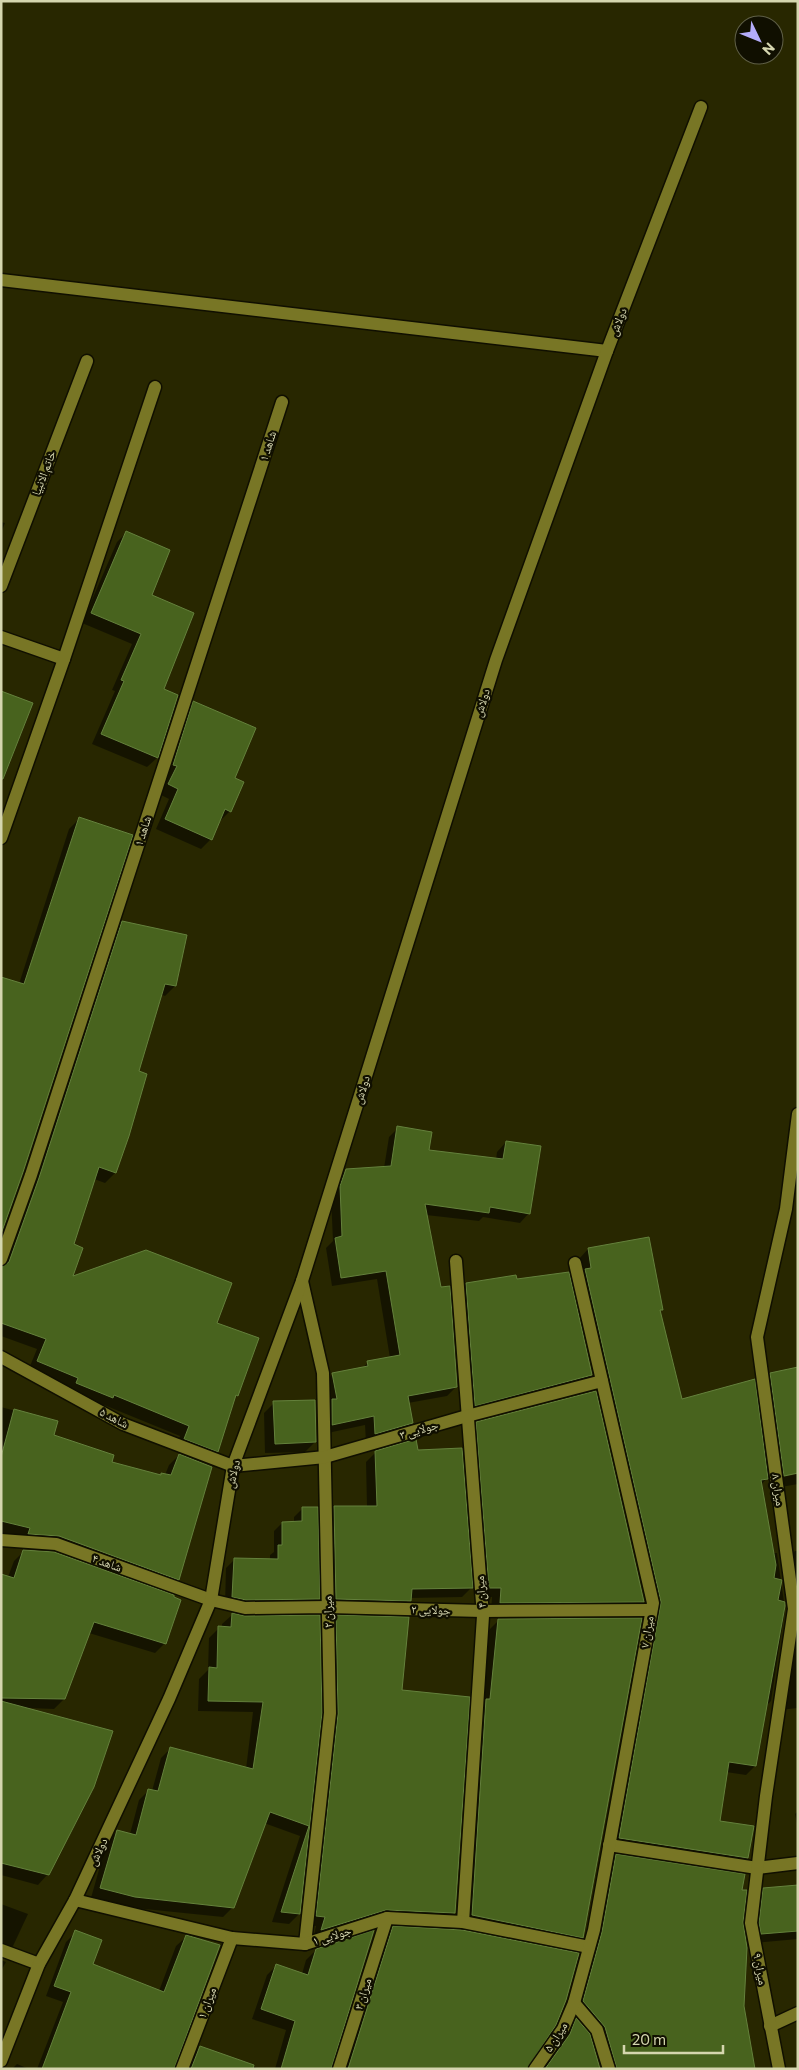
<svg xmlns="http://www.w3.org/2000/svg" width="799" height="2070" font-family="Commissioner,'Noto Naskh Arabic',sans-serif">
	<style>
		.shadow { fill: #0007 }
		.building { fill: #48631e; stroke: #64813c }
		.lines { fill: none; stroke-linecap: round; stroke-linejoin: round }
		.minor-casing { stroke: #100f00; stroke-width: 15 }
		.minor { stroke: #787625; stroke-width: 12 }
		.labels { text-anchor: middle; stroke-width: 4.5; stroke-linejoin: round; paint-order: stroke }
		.street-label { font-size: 12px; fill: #d5d6af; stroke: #100f00 }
	</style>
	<rect width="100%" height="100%" fill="#282700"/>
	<g class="shadow">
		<path d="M1,522L5,523L1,533Z"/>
		<path d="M127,532L150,595L162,690L177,696L157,758L147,767L92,744L115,691L112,690L132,644L82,623L117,542Z"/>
		<path d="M194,703L233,778L242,782L230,811L220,821L211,839L201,849L156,829L169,799L159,794L168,776L164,775L184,713Z"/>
		<path d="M79,819L1,1232L19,984L69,829Z"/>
		<path d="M122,922L175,986L165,996L160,994L138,1072L128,1136L115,1173L105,1183L94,1179L73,1245L71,1278L216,1324L237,1395L233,1400L217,1451L207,1461L175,1449L180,1436L104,1405L102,1407L28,1371L37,1349L1,1336V1267L29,1189L112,932Z"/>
		<path d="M398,1128L428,1151L496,1160L497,1152L506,1142L529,1213L520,1223L483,1217L479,1221L426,1215L456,1387L447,1396L408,1403L412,1423L402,1432L366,1443L365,1425L323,1434L324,1383L333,1374L362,1368L368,1363L390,1358L377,1279L332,1286L326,1248L333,1241L331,1197L337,1179L346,1170L384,1168L389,1137Z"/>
		<path d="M648,1238L661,1309L659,1311L681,1400L755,1390L771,1374L798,1472L778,1476V1478L798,1474V1484L770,1489L768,1477L761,1485L773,1553H777L785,1609L771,1701L765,1707L755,1766L746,1775L726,1772L718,1822L747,1858L737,1867L610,1848L652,1612L579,1259L588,1249Z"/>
		<path d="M466,1284L591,1375L581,1385L466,1415L456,1294Z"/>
		<path d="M274,1403L315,1442L305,1452L265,1453L264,1413Z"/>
		<path d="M1,1407L56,1422L52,1436L111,1462L160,1476L162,1474L165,1475L169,1465L179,1455L178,1579L168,1589L21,1538L1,1533Z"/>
		<path d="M477,1423L643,1602L633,1611L491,1612L492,1597H480L467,1433Z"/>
		<path d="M417,1451L471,1588L462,1597L410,1598L400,1610L326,1608L325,1518L334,1508L367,1507L366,1462L376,1452Z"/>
		<path d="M303,1508L318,1598L310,1607L225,1605L226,1568L235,1559L270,1560V1555L274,1552V1531L282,1523H294V1517Z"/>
		<path d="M24,1551L165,1643L155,1653L89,1633L64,1699L54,1709L28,1708L48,1874L38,1885L1,1875V1575L8,1577L14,1561Z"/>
		<path d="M795,1551H798V1708L779,1710L792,1621L784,1561Z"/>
		<path d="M232,1615L245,1617L321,1713L299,1914L289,1924L272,1922L300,1836L264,1823L233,1907L223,1917L125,1907L91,1898L107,1841L117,1831L130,1834L139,1800L149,1790L152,1791L161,1758L171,1748L246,1769L253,1712L198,1711L199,1679L208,1670L209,1638L219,1628H222V1624Z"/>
		<path d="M337,1617L401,1691L454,1913L444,1923L375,1919L313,1939L316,1926L307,1925L329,1724L327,1626Z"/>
		<path d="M499,1620L582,1937L572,1947L462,1925L489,1630Z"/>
		<path d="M798,1811V1828L795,1814Z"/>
		<path d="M616,1856L741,1891L742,2006L754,2069H605L595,2037L574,2011L607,1865Z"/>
		<path d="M798,1887V1939L753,1943L755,1899L764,1889Z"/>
		<path d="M1,1904L28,1914L13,1946L3,1956L1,1955Z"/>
		<path d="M393,1928L527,2069H341L383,1938Z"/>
		<path d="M76,1932L91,1965L159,1991L176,1946L186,1937L174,2069H37L63,2002L46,1996L66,1942Z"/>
		<path d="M316,1950L331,2069H275L286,2030L252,2019L267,1975L277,1965L302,1974L306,1960Z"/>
		<path d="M1,1960L6,1962L1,1971Z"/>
		<path d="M576,2020L599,2069H543L560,2045L567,2029Z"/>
		<path d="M200,2047L260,2069H186L190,2057Z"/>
		<path d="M17,2064L29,2069H12Z"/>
	</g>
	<g class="building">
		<path d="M126,531L170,550L152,595L194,613L164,689L178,695L158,758L101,734L124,681L121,680L141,634L91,613Z"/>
		<path d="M1,691L33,703L3,779H1Z"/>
		<path d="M193,701L256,728L235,778L244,782L231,812L225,809L212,840L165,819L178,789L168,784L177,766L173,765Z"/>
		<path d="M79,817L133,835L23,1172L1,1234V977L24,984Z"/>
		<path d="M122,921L187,935L176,986L165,984L139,1071L147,1074L129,1136L116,1173L99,1167L74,1244L83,1248L73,1276L146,1250L232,1283L217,1323L259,1338L238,1396L236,1395L218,1452L184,1439L189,1426L114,1395L113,1398L76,1383L78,1378L37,1361L46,1339L1,1323V1267L9,1262L39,1178Z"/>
		<path d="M397,1126L432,1132L429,1150L503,1159L506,1141L541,1146L530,1214L490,1207L489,1213L425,1204L441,1287L450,1286L457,1387L408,1396L413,1423L375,1434L374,1416L332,1425V1399H337L332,1373L368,1366L367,1361L400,1355L386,1271L341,1278L335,1238L342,1236L340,1186L346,1169L391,1166Z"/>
		<path d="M649,1237L663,1310H660L682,1399L755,1379L768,1479L761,1480L776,1565L774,1578L782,1580L778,1600L785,1602V1606L756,1766L729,1762L720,1821L754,1826L748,1858L619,1838L661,1602L585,1269L591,1268L588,1248Z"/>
		<path d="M569,1272L592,1375L475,1406L466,1283L516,1275L517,1279Z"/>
		<path d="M798,1367V1473L784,1476L770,1373Z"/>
		<path d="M596,1391L644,1602L500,1603L501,1588H489L476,1422Z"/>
		<path d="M315,1400L316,1442L275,1444L273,1401Z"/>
		<path d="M14,1409L58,1421L54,1435L114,1455L112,1462L161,1475V1473L171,1475L179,1454L212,1467L179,1580L59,1536L28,1534L30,1528L1,1521V1457Z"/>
		<path d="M416,1439L418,1450L462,1448L473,1588L412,1589L411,1601L336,1599L334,1506H377L375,1451Z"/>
		<path d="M302,1507H318L320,1599L246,1600L232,1597L234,1558L278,1559V1545H282V1522L302,1521Z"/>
		<path d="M23,1550L54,1552L174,1595V1597L181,1600L166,1644L94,1622L65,1699L1,1698V1574L14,1578Z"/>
		<path d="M232,1613L245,1616L320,1615L322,1713L300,1914L281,1912L309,1826L270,1812L234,1908L135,1897L100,1888L117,1830L136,1835L148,1789L158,1791L170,1747L253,1769L263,1702L208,1701L209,1667L217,1668L218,1626L231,1627Z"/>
		<path d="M336,1615L409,1617L402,1690L470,1697L455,1913L386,1910L321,1930L325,1917L316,1916L338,1714Z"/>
		<path d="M642,1618L583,1938L472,1915L486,1699H490L498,1619Z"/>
		<path d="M1,1701L113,1731L94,1787L49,1875L1,1863Z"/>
		<path d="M616,1854L745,1874L742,1890H747L743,1922L747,1948L744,2006L755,2069H617L605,2027L583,2001L602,1932Z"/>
		<path d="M798,1885V1931L761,1934L759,1923L763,1888Z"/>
		<path d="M393,1926L462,1930L579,1953L566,2000L556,2025L527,2069H348Z"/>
		<path d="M75,1930L102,1940L93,1964L164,1992L186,1935L220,1945L174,2069H42L71,1992L54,1986Z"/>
		<path d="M374,1930L331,2069H281L295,2021L261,2009L276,1964L308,1975L316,1949Z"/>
		<path d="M576,2018L590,2034L600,2069H545L570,2034Z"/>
		<path d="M200,2046L254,2065L253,2069H191Z"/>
	</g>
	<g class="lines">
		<g class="minor-casing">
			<g id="minor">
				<path d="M1,280L607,351"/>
				<path d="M1,586L87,361"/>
				<path d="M1,637L64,659"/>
				<path d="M1,838L64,659L155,387"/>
				<path d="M1,1259L31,1175L282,402"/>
				<path d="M456,1261L483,1616L463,1922"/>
				<path d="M302,1281L323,1373L330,1713L305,1944"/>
				<path d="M1,1357L123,1424L233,1466L325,1457L467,1416L602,1381"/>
				<path d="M1,1540L56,1544L211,1600L245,1608L328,1607L482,1611L651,1610"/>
				<path d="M609,1845L757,1868L798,1863"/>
				<path d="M75,1900L232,1938L305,1944L387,1918L463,1922L589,1947"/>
				<path d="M1,1950L39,1964"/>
				<path d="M574,2003L597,2030L609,2069"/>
				<path d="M770,2026L798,2013"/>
				<path d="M1,2061L39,1964L75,1900L169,1699L211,1600L233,1466L302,1281L496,660L607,351L701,107"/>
				<path d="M182,2069L232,1938"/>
				<path d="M339,2069L387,1918"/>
				<path d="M535,2069L563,2029L574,2003L594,1930L653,1603L575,1263"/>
				<path d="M779,2069L751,1923L766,1796L794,1609L757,1337L786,1209L798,1114"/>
			</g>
		</g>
		<use href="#minor" class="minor"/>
	</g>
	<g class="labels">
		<g class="street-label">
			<text transform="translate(618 322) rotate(-69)" y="4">دولاش</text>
			<text transform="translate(268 446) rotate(-72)" y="4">شاهد ۱</text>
			<text transform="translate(44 473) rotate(-69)" y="4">خاتم الانبیا</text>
			<text transform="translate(482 703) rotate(-73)" y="4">دولاش</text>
			<text transform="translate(143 831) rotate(-72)" y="4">شاهد ۱</text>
			<text transform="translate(362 1090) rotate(-73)" y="4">دولاش</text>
			<text transform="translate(114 1418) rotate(27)" y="4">شاهد ۵</text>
			<text transform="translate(419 1430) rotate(-16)" y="4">جولایی ۳</text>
			<text transform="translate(233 1474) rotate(-77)" y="4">دولاش</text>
			<text transform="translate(778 1490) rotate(82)" y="4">میران ۸</text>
			<text transform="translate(107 1563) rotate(20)" y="4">شاهد ۴</text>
			<text transform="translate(481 1592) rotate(-94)" y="4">میران ۴</text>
			<text transform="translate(431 1610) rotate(2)" y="4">جولایی ۲</text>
			<text transform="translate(328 1612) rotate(-91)" y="4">میران ۲</text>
			<text transform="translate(647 1632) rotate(-80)" y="4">میران ۷</text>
			<text transform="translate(98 1852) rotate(-65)" y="4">دولاش</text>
			<text transform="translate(332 1936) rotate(-17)" y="4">جولایی ۱</text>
			<text transform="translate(760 1969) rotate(79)" y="4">میران ۹</text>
			<text transform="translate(363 1994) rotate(-73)" y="4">میران ۳</text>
			<text transform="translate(207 2003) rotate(-69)" y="4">میران ۱</text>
			<text transform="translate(556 2037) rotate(-58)" y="4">میران ۵</text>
		</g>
	</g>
	<rect width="799" height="2070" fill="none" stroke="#d5d6af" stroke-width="5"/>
	<g transform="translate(759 40) rotate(133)"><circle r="24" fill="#100f00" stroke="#5f5f46"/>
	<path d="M0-4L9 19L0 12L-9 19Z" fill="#b4acf9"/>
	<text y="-8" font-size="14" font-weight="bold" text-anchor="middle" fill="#d5d6af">N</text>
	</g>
	<path d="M624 2045v8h99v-8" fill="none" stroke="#d5d6af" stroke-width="2.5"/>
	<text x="632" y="2045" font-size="15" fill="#d5d6af" stroke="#100f00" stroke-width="4" paint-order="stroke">20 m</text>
</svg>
